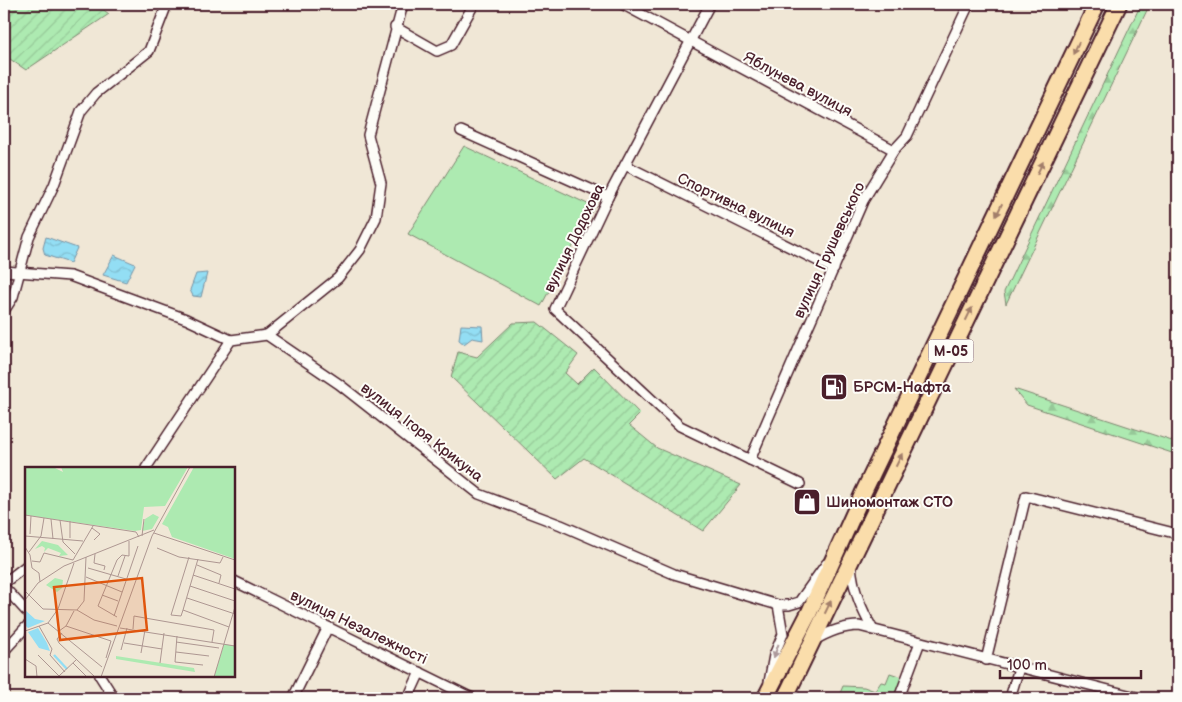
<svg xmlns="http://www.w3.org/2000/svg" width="1182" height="702" font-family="'Balsamiq Sans',sans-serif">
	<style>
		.forest { fill: url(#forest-firs); stroke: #7c846e }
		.park { fill: url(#park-tufts); stroke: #7c846e }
		.garden { fill: url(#garden-furrows); stroke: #7c846e }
		.pitch { fill: #adeab1; stroke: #7c846e }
		.water { fill: url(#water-waves); stroke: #7692a4 }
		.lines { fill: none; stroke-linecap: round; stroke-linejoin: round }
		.minor-casing { stroke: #4a1f2b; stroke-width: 12 }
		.trunk-casing { stroke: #4a1f2b; stroke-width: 19 }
		.minor { stroke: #fdfcf7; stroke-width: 9 }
		.trunk { stroke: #faddab; stroke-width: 15 }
		.oneway { fill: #a27e6b }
		.oneway2 { fill: #ac999b }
		.labels { text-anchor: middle; stroke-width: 4; stroke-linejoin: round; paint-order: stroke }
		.shield { fill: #fdfcf7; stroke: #806168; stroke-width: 1 }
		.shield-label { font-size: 14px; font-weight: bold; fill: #4a1f2b }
		.street-label { font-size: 15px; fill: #4a1f2b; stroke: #fdfcf7 }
		.poi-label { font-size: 15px; font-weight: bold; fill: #4a1f2b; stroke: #fdfcf7; text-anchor: start }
		.inset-river { fill: none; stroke: #93def4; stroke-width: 2.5 }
		.inset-road { fill: none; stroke: #ae9792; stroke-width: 1 }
		.view { fill: #e0560e; fill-opacity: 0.15; stroke: #e0560e; stroke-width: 2.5 }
		.inset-edge { fill: none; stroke: #4a1f2b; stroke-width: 2.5 }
	</style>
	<defs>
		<pattern id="forest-firs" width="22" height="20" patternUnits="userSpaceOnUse" patternTransform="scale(1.25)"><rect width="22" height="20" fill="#adeab1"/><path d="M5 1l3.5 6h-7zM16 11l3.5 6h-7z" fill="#96c898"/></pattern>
		<pattern id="park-tufts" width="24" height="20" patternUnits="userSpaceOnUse" patternTransform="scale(1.25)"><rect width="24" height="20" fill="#adeab1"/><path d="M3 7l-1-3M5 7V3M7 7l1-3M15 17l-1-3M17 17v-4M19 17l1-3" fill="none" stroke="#96c898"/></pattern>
		<pattern id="garden-furrows" width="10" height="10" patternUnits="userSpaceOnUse" patternTransform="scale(1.25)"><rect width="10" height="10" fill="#adeab1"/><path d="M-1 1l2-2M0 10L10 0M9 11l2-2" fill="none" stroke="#96c898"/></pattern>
		<pattern id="water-waves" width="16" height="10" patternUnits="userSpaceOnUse" patternTransform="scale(1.25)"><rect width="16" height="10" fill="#93def4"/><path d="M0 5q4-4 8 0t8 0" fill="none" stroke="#80bed1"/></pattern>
	</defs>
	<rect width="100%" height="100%" fill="#f0e7d6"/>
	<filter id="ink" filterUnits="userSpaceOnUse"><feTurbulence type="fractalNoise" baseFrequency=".02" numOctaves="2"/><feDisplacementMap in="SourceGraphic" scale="10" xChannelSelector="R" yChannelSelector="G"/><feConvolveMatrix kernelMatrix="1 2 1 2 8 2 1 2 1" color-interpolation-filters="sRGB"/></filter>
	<g filter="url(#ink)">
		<g class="forest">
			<path d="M1141,4H1150L1006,304L1004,292Z"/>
			<path d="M1014,389L1178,443V455L1027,405Z"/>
		</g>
		<path class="park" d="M890,673L902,677L893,698H838L843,686L864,687L875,691L881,682L886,683Z"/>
		<g class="garden">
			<path d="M4,4H96L109,14L26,70L4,55Z"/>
			<path d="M537,322L578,355L565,373L577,384L594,367L640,414L629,425L657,448L741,485L703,531L584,458L557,479L451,377L458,352L477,357L513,323Z"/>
		</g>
		<path class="pitch" d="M464,146L594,207L541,306L408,234Z"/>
		<g class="water">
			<path d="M46,237L77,248L70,263L45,255L43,248Z"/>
			<path d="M114,255L135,264L126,282L103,275Z"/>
			<path d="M207,273L201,297L193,296L190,290L196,274Z"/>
			<path d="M461,325L482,326L483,340L472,338L464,344L459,340Z"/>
		</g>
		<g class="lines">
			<g class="minor-casing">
				<g id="minor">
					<path d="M622,4L894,150"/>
					<path d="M710,4L608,197L555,309L680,426L800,484"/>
					<path d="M395,27L437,51L451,45L474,4"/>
					<path d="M461,131L608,197"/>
					<path d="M625,165L834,269"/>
					<path d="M4,271L70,276L186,319L231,340"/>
					<path d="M4,311L13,297L29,237L54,185L81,111L96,93L149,51L167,4"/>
					<path d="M267,335L338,278L360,250L376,218L381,183L368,135L403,4"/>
					<path d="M750,460L863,201L894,150L907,136L969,4"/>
					<path d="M146,468L231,340L267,335L339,384L479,494L561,525L674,574L778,605H789L799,602L826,564"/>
					<path d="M851,565C853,590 861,608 873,630"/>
					<path d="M234,581L472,698"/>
					<path d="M4,583L26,566"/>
					<path d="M4,587L26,611"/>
					<path d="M813,641C828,632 842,626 859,626L1140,698"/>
					<path d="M4,651L26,627"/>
					<path d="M986,660L1026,496L1178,534"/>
					<path d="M100,676L114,698"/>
					<path d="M769,682L774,655L783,634L778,605"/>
					<path d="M293,698L328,627"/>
					<path d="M408,698L420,672"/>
					<path d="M899,698L920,642"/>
					<path d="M1010,698L1019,668"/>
				</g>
			</g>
			<g class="trunk-casing">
				<g id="trunk">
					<path d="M765,698L809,613L864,491L1097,4"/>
					<path d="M785,698L1119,4"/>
				</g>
			</g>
			<use href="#minor" class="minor"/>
			<use href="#trunk" class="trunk"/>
		</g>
		<defs><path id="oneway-solid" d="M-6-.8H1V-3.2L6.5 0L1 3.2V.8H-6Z" transform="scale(1.25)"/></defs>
		<g class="oneway">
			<use href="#oneway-solid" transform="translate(1076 48) rotate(115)"/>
			<use href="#oneway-solid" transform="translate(1040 168) rotate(-64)"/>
			<use href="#oneway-solid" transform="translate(999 210) rotate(115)"/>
			<use href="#oneway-solid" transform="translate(969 314) rotate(-64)"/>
			<use href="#oneway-solid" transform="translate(899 460) rotate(-64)"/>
			<use href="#oneway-solid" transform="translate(828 607) rotate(-64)"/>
		</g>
		<use class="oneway2" href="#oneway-solid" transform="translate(776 651) rotate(110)"/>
	</g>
	<defs>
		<g id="fuel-square" transform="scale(1.4375)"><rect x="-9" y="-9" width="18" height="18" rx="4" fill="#4a1f2b" stroke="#fdfcf7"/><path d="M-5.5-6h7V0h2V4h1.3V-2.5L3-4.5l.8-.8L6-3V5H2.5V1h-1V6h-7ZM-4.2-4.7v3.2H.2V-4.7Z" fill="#fff"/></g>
		<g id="shop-square" transform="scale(1.4375)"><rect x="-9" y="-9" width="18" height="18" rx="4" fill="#4a1f2b" stroke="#fdfcf7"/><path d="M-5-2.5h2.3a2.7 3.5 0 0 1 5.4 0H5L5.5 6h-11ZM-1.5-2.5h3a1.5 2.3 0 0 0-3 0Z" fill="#fff"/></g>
	</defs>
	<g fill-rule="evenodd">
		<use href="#fuel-square" x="834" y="387"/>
		<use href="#shop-square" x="807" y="502"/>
	</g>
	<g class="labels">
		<rect class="shield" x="928.5" y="339.5" width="45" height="23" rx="4"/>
		<g class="shield-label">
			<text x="951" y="356">М-05</text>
		</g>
		<g class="street-label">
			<text transform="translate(798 84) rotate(28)" y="5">Яблунева вулиця</text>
			<text transform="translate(736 205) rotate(26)" y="5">Спортивна вулиця</text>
			<text transform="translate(574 238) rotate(-64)" y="5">вулиця Додохова</text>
			<text transform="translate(829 250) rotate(-65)" y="5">вулиця Грушевського</text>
			<text transform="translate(422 432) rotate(38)" y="5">вулиця Ігоря Крикуна</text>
			<text transform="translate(359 627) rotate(26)" y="5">вулиця Незалежності</text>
		</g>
		<g class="poi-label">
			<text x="853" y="392">БРСМ-Нафта</text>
			<text x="826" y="507">Шиномонтаж СТО</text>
		</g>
	</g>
	<g transform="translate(25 467)">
		<rect width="210" height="210" fill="#f0e7d6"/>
		<path d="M199,177L210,179V210H189Z" fill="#adeab1"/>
		<path d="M0,0H28L38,5L36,0H163L140,39L119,40L116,63L110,64L0,48ZM128,47L134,50L127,62L117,64L120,52ZM91,189L169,201L170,205L91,192Z" fill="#adeab1"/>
		<path d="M169,0H210V92L147,70L143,60L137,57Z" fill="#adeab1"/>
		<path d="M17,74L33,78L43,88L34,89L36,86L23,81L19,85L20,81L17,79L10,82ZM30,111L38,113L37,121L32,125L21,118Z" fill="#adeab1"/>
		<path d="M0,143L10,152L20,154L3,161L0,158ZM13,161L22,176L25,184L14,181L5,168L3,165Z" fill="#93def4"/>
		<path class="inset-river" d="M29,188L42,202"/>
		<path class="inset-road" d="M0,48L111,65L114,70M26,52L28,72M35,53L38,75L50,87M45,54V71M67,61L75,67L69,73M129,66L210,93M5,67L6,49M0,69L58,74M117,69L119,52M0,80L5,88L7,101L14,106L15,115M132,81L154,90L195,96L198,90M4,85L16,69L19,51M70,87L69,96L80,99L79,103M173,92L158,143L204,160M48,93L68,59M7,94L15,95L19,86L48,93M172,98L196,108L194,116M63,101L101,112M168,108L210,122M93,109L100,89M61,110L97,125M165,119L210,134M0,124L18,142L52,143L69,153L92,159M77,128L93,134M162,131L210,147M0,133L13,116L39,99L129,63M52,143L59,134L61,90M158,143L156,149L146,148L164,90M89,149L113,79M92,150L73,139L92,93L97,88L104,89V74M23,156L33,142L49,96M14,159L27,182L25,188L40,205M41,159L86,174L81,191M95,161L210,179M108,162L109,149L120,151L189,163L187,175M0,164L23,156L77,200M34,164L41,159L49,144M37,166L32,172L34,176L70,210M152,169L150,195L178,198M151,175L194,181M99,176L137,182M96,183L102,161M151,185L184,189M116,186L120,163M13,188L34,209M0,192L11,199L12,210M48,196L62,210M135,196L139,166M34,209L51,193M76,210L127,69L165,0M189,210L210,140"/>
		<path class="view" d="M117,111L122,163L35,173L29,120Z"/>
		<rect width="210" height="210" class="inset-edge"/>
	</g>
	<rect width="1182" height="702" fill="none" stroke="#fdfcf7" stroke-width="20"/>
	<rect x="10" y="10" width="1162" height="682" fill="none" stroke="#4a1f2b" stroke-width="2" filter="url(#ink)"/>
	<path d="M1000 670v8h141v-8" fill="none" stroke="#4a1f2b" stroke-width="2.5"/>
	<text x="1007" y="670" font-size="15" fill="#4a1f2b" stroke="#fdfcf7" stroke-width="4" paint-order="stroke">100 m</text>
</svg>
